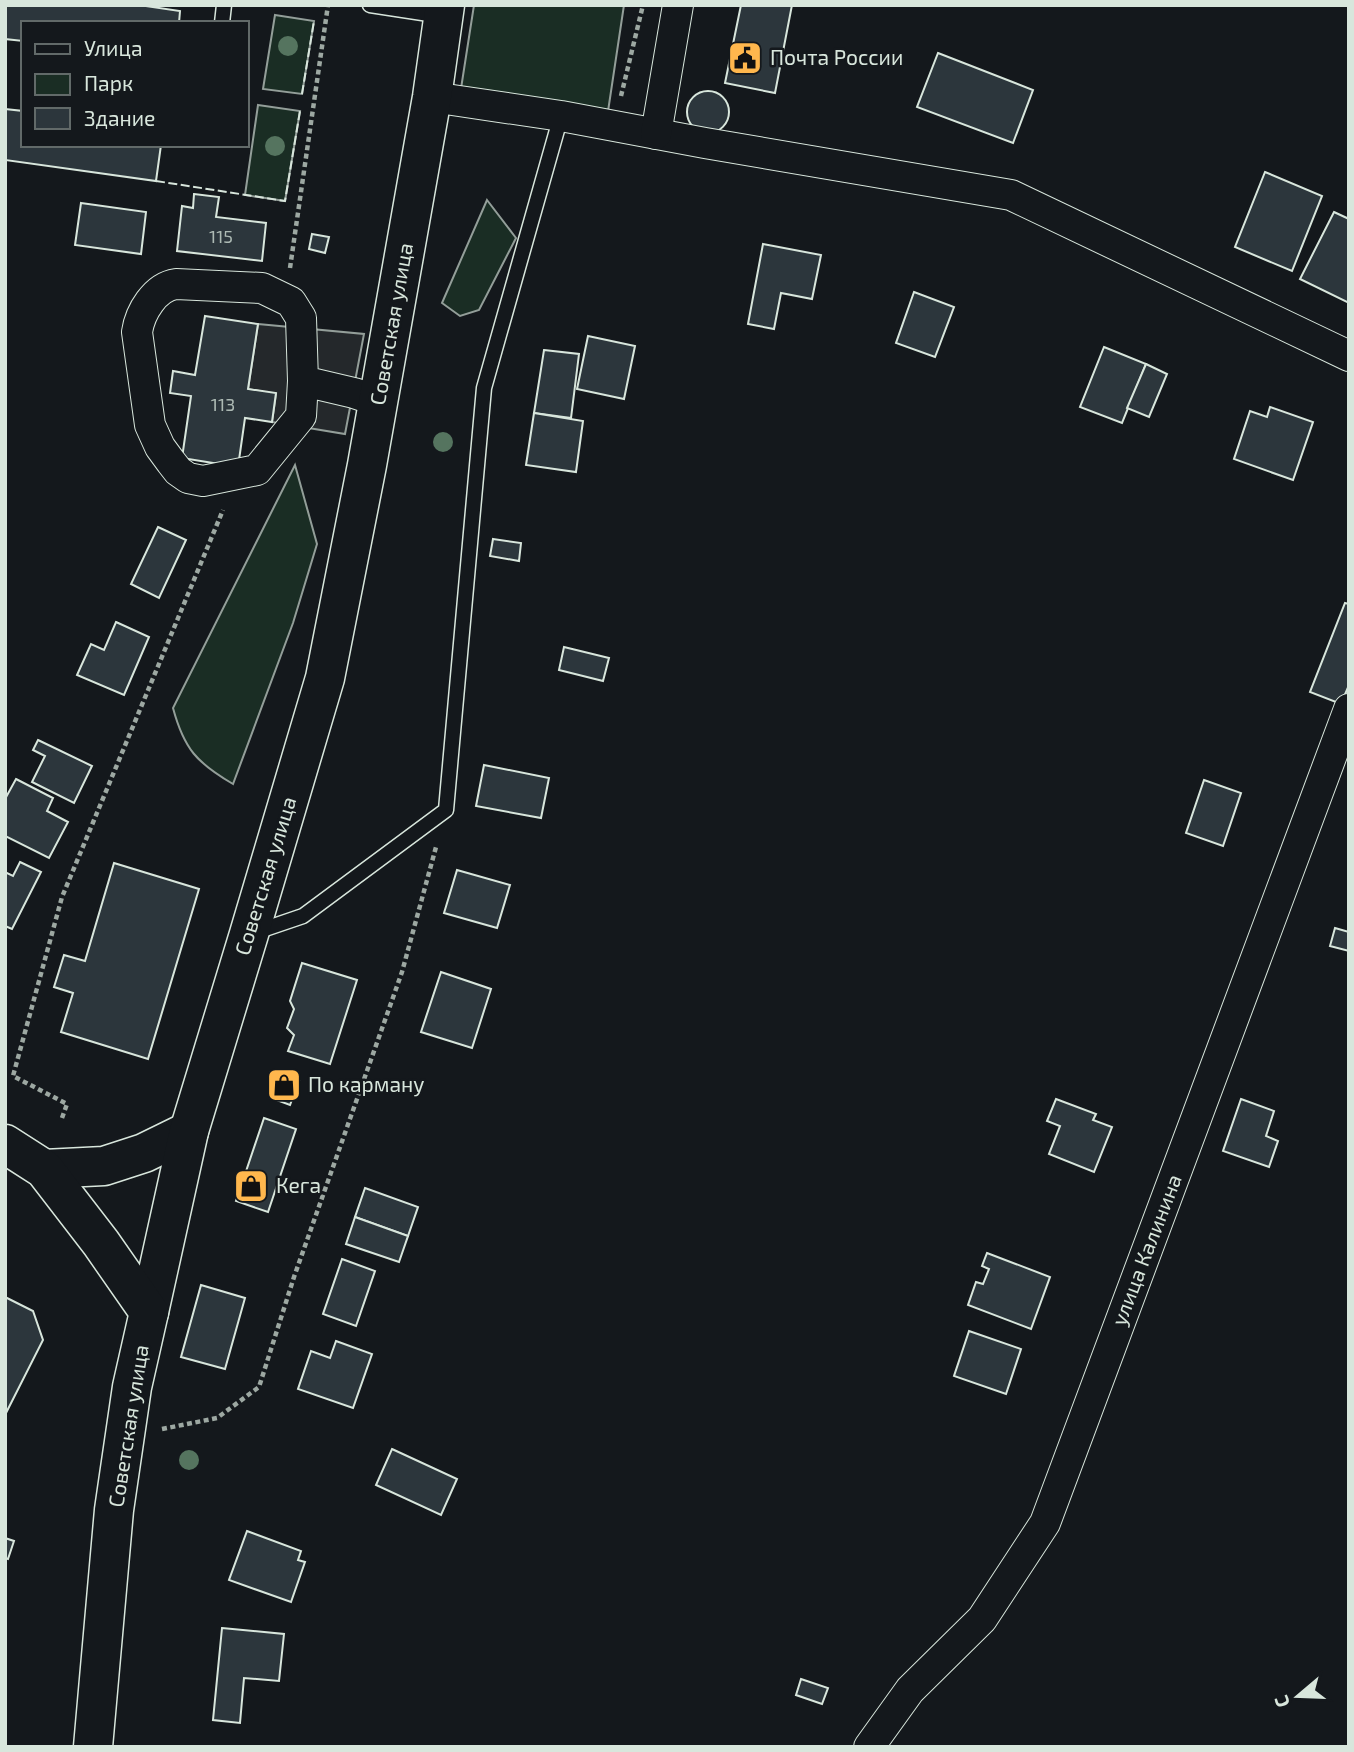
<svg xmlns="http://www.w3.org/2000/svg" width="1354" height="1752" font-family="'Exo 2',sans-serif">
	<style>
		.green { fill: #1a2d24; stroke: #939e99; stroke-width: 2 }
		.parking { fill: #24282b; stroke: #939e99; stroke-width: 2 }
		.building { fill: #2c363c; stroke: #d8e6dc; stroke-width: 2 }
		.lines { fill: none; stroke-linecap: round; stroke-linejoin: round }
		.lane-casing { stroke: #d8e6dc; stroke-width: 17 }
		.street-casing { stroke: #d8e6dc; stroke-width: 32 }
		.secondary-casing { stroke: #d8e6dc; stroke-width: 41 }
		.primary-casing { stroke: #d8e6dc; stroke-width: 41 }
		.path { stroke: #9da8a2; stroke-width: 4.5; stroke-dasharray: 5 3.5; stroke-linecap: butt }
		.lane { stroke: #14181c; stroke-width: 14 }
		.street { stroke: #14181c; stroke-width: 30 }
		.secondary { stroke: #14181c; stroke-width: 38 }
		.primary { stroke: #14181c; stroke-width: 38 }
		.fence { stroke: #d8e6dc; stroke-width: 2; stroke-dasharray: 9 3.5; stroke-linecap: butt }
		.tree { fill: #55745f }
		.labels { text-anchor: middle; stroke-width: 5; stroke-linejoin: round; paint-order: stroke }
		.number-label { font-size: 18px; fill: #adbab4 }
		.poi-label { font-size: 21px; fill: #d8e6dc; stroke: #14181c; text-anchor: start }
		.street-label { font-size: 21px; fill: #d8e6dc; stroke: #14181c }
	</style>
	<rect width="100%" height="100%" fill="#14181c"/>
	<g class="green">
		<path d="M474,5H624L607,118L460,95Z"/>
		<path d="M275,15L314,21L302,94L263,89Z"/>
		<path d="M258,105L300,111L285,201L245,195Z"/>
		<path d="M487,200L516,238L479,310L460,316L442,303Z"/>
		<path d="M295,465L317,544L293,623L233,784C197,763 184,749 173,708Z"/>
	</g>
	<path class="parking" d="M258,324L364,334L345,434L272,422L276,394L248,389Z"/>
	<g class="building">
		<path d="M5,5H139L180,11L179,23H23V41L5,39Z"/>
		<path d="M741,5H792L775,93L725,83Z"/>
		<path d="M938,53L1033,90L1013,143L917,107Z"/>
		<circle cx="708" cy="112" r="21"/>
		<path d="M5,109L23,111V145H161L156,181L5,160Z"/>
		<path d="M1265,172L1322,196L1292,271L1235,247Z"/>
		<path d="M194,194L219,197L216,217L266,223L262,261L177,251L182,206L193,208Z"/>
		<path d="M81,203L146,212L141,254L75,245Z"/>
		<path d="M1334,212L1349,219V303L1300,279Z"/>
		<path d="M312,234L329,237L325,253L309,249Z"/>
		<path d="M763,244L821,255L812,299L781,293L774,329L748,324Z"/>
		<path d="M914,292L954,307L935,357L896,343Z"/>
		<path d="M205,316L258,324L248,389L276,393L272,422L245,418L238,467L182,458L191,396L170,393L173,371L195,375Z"/>
		<path d="M588,336L635,346L624,399L577,389Z"/>
		<path d="M1104,347L1146,364L1122,423L1080,407Z"/>
		<path d="M544,350L579,354L571,418L534,413Z"/>
		<path d="M1146,364L1167,374L1149,417L1127,408Z"/>
		<path d="M1270,407L1313,422L1293,480L1234,459L1250,411L1267,417Z"/>
		<path d="M534,413L583,421L576,472L526,465Z"/>
		<path d="M158,527L186,540L159,598L131,584Z"/>
		<path d="M493,539L521,543L519,561L490,556Z"/>
		<path d="M1345,603L1349,604V685L1341,704L1310,692Z"/>
		<path d="M116,622L149,637L124,695L77,675L91,644L104,650Z"/>
		<path d="M564,647L609,658L603,681L559,670Z"/>
		<path d="M38,740L92,766L74,803L32,782L45,756L33,750Z"/>
		<path d="M484,765L549,778L541,818L476,806Z"/>
		<path d="M16,779L53,798L47,811L68,822L49,858L5,836V799Z"/>
		<path d="M1204,780L1241,793L1223,846L1186,833Z"/>
		<path d="M20,862L41,872L12,929L5,926V872L13,876Z"/>
		<path d="M114,863L199,889L148,1059L61,1032L73,993L54,987L64,955L85,961Z"/>
		<path d="M457,870L510,885L497,928L444,913Z"/>
		<path d="M1335,928L1349,932V951L1330,946Z"/>
		<path d="M302,963L357,980L330,1064L288,1051L294,1035L287,1028L294,1009L290,1001Z"/>
		<path d="M441,972L491,989L472,1048L421,1032Z"/>
		<path d="M280,1074L299,1081L290,1105L271,1098Z"/>
		<path d="M1056,1099L1096,1114L1093,1120L1112,1127L1094,1172L1049,1154L1060,1126L1047,1121Z"/>
		<path d="M1241,1099L1274,1111L1266,1136L1278,1141L1269,1167L1223,1151Z"/>
		<path d="M264,1118L296,1129L268,1212L236,1201Z"/>
		<path d="M365,1188L418,1207L408,1236L355,1217Z"/>
		<path d="M355,1217L408,1236L399,1262L346,1244Z"/>
		<path d="M987,1253L1050,1277L1031,1329L968,1305L976,1282L983,1284L989,1269L982,1266Z"/>
		<path d="M342,1259L375,1271L356,1326L323,1314Z"/>
		<path d="M201,1285L245,1298L225,1369L181,1357Z"/>
		<path d="M5,1297L33,1311L43,1340L5,1415Z"/>
		<path d="M969,1331L1021,1349L1006,1394L954,1376Z"/>
		<path d="M336,1341L372,1354L353,1408L298,1389L311,1351L330,1358Z"/>
		<path d="M392,1449L457,1479L441,1515L376,1485Z"/>
		<path d="M247,1531L301,1551L298,1560L305,1562L291,1602L229,1580Z"/>
		<path d="M5,1538L14,1541L8,1559L5,1558Z"/>
		<path d="M222,1628L284,1634L279,1681L244,1678L240,1723L213,1720Z"/>
		<path d="M801,1679L828,1688L822,1704L796,1695Z"/>
	</g>
	<g class="lines">
		<g class="lane-casing">
			<g id="lane">
				<path d="M370,5L442,16"/>
				<path d="M222,23L224,5"/>
				<path d="M253,933L303,916L446,810L484,388L561,116"/>
			</g>
		</g>
		<g class="street-casing">
			<g id="street">
				<path d="M432,97L561,116L705,143L1011,195L1349,356"/>
				<path d="M656,134L678,5"/>
				<path d="M303,381L301,416L257,470L203,481L188,478L178,471L171,462L160,447L150,425L137,332C140,312 155,287 176,284L262,288L291,302L301,318L303,381L354,393L378,401"/>
				<path d="M869,1747L910,1690L982,1619L1045,1523L1349,709"/>
			</g>
		</g>
		<g class="secondary-casing">
			<g id="secondary">
				<path d="M44,1169L104,1166L144,1153L189,1131"/>
				<path d="M149,1312L189,1131L249,934L325,678L367,465L432,97L445,5"/>
			</g>
		</g>
		<g class="primary-casing">
			<path id="primary" d="M5,1144L44,1169L101,1243L149,1312L132,1387L114,1510L93,1747"/>
		</g>
		<g class="path">
			<path d="M621,96L643,5"/>
			<path d="M290,268L328,5"/>
			<path d="M62,1118L67,1104L13,1076L62,897L223,510"/>
			<path d="M162,1429L217,1418L259,1387L294,1277L402,972L436,847"/>
		</g>
		<use href="#lane" class="lane"/>
		<use href="#street" class="street"/>
		<use href="#secondary" class="secondary"/>
		<use href="#primary" class="primary"/>
		<g class="fence">
			<path d="M302,94L314,21"/>
			<path d="M156,181L285,201L300,111"/>
		</g>
	</g>
	<g class="tree">
		<circle cx="288" cy="46" r="10"/>
		<circle cx="275" cy="146" r="10"/>
		<circle cx="443" cy="442" r="10"/>
		<circle cx="189" cy="1460" r="10"/>
	</g>
	<defs>
		<g id="civic-square" transform="scale(1.75)"><rect x="-9" y="-9" width="18" height="18" rx="4" fill="#ffb74d" stroke="#14181c"/><path d="M-.6-6.5H3V-4.5H.6V-3L4-1V1h2V6H-6V1h2V-1L-.6-3ZM-1.2 2.5V6h2.4V2.5Z" fill="#111"/></g>
		<g id="shop-square" transform="scale(1.75)"><rect x="-9" y="-9" width="18" height="18" rx="4" fill="#ffb74d" stroke="#14181c"/><path d="M-5-2.5h2.3a2.7 3.5 0 0 1 5.4 0H5L5.5 6h-11ZM-1.5-2.5h3a1.5 2.3 0 0 0-3 0Z" fill="#111"/></g>
	</defs>
	<g fill-rule="evenodd">
		<use href="#civic-square" x="745" y="58"/>
		<use href="#shop-square" x="284" y="1085"/>
		<use href="#shop-square" x="251" y="1186"/>
	</g>
	<g class="labels">
		<g class="number-label">
			<text x="221" y="243">115</text>
			<text x="223" y="411">113</text>
		</g>
		<g class="poi-label">
			<text x="770" y="65">Почта России</text>
			<text x="308" y="1092">По карману</text>
			<text x="276" y="1193">Кега</text>
		</g>
		<g class="street-label">
			<text transform="translate(392 324) rotate(-80)" y="7">Советская улица</text>
			<text transform="translate(266 876) rotate(-73)" y="7">Советская улица</text>
			<text transform="translate(1147 1250) rotate(-69)" y="7">улица Калинина</text>
			<text transform="translate(129 1426) rotate(-81)" y="7">Советская улица</text>
		</g>
	</g>
	<rect width="1354" height="1752" fill="none" stroke="#d8e6dc" stroke-width="14"/>
	<rect x="21" y="21" width="228" height="126" fill="#14181c" stroke="#626a69" stroke-width="2"/>
	<rect x="35" y="44" width="35" height="10" fill="#14181c" stroke="#626a69" stroke-width="2"/>
	<text x="84" y="56" font-size="21" fill="#d8e6dc">Улица</text>
	<rect x="35" y="74" width="35" height="21" fill="#1a2d24" stroke="#626a69" stroke-width="2"/>
	<text x="84" y="91" font-size="21" fill="#d8e6dc">Парк</text>
	<rect x="35" y="108" width="35" height="21" fill="#2c363c" stroke="#626a69" stroke-width="2"/>
	<text x="84" y="126" font-size="21" fill="#d8e6dc">Здание</text>
	<g transform="translate(1298 1696) rotate(251)" stroke="#14181c" stroke-width="5" paint-order="stroke">
	<path d="M0-5L12 26L0 18L-12 26Z" fill="#d8e6dc"/>
	<text y="-10" font-size="19" font-weight="bold" text-anchor="middle" fill="#d8e6dc">С</text>
	</g>
</svg>
